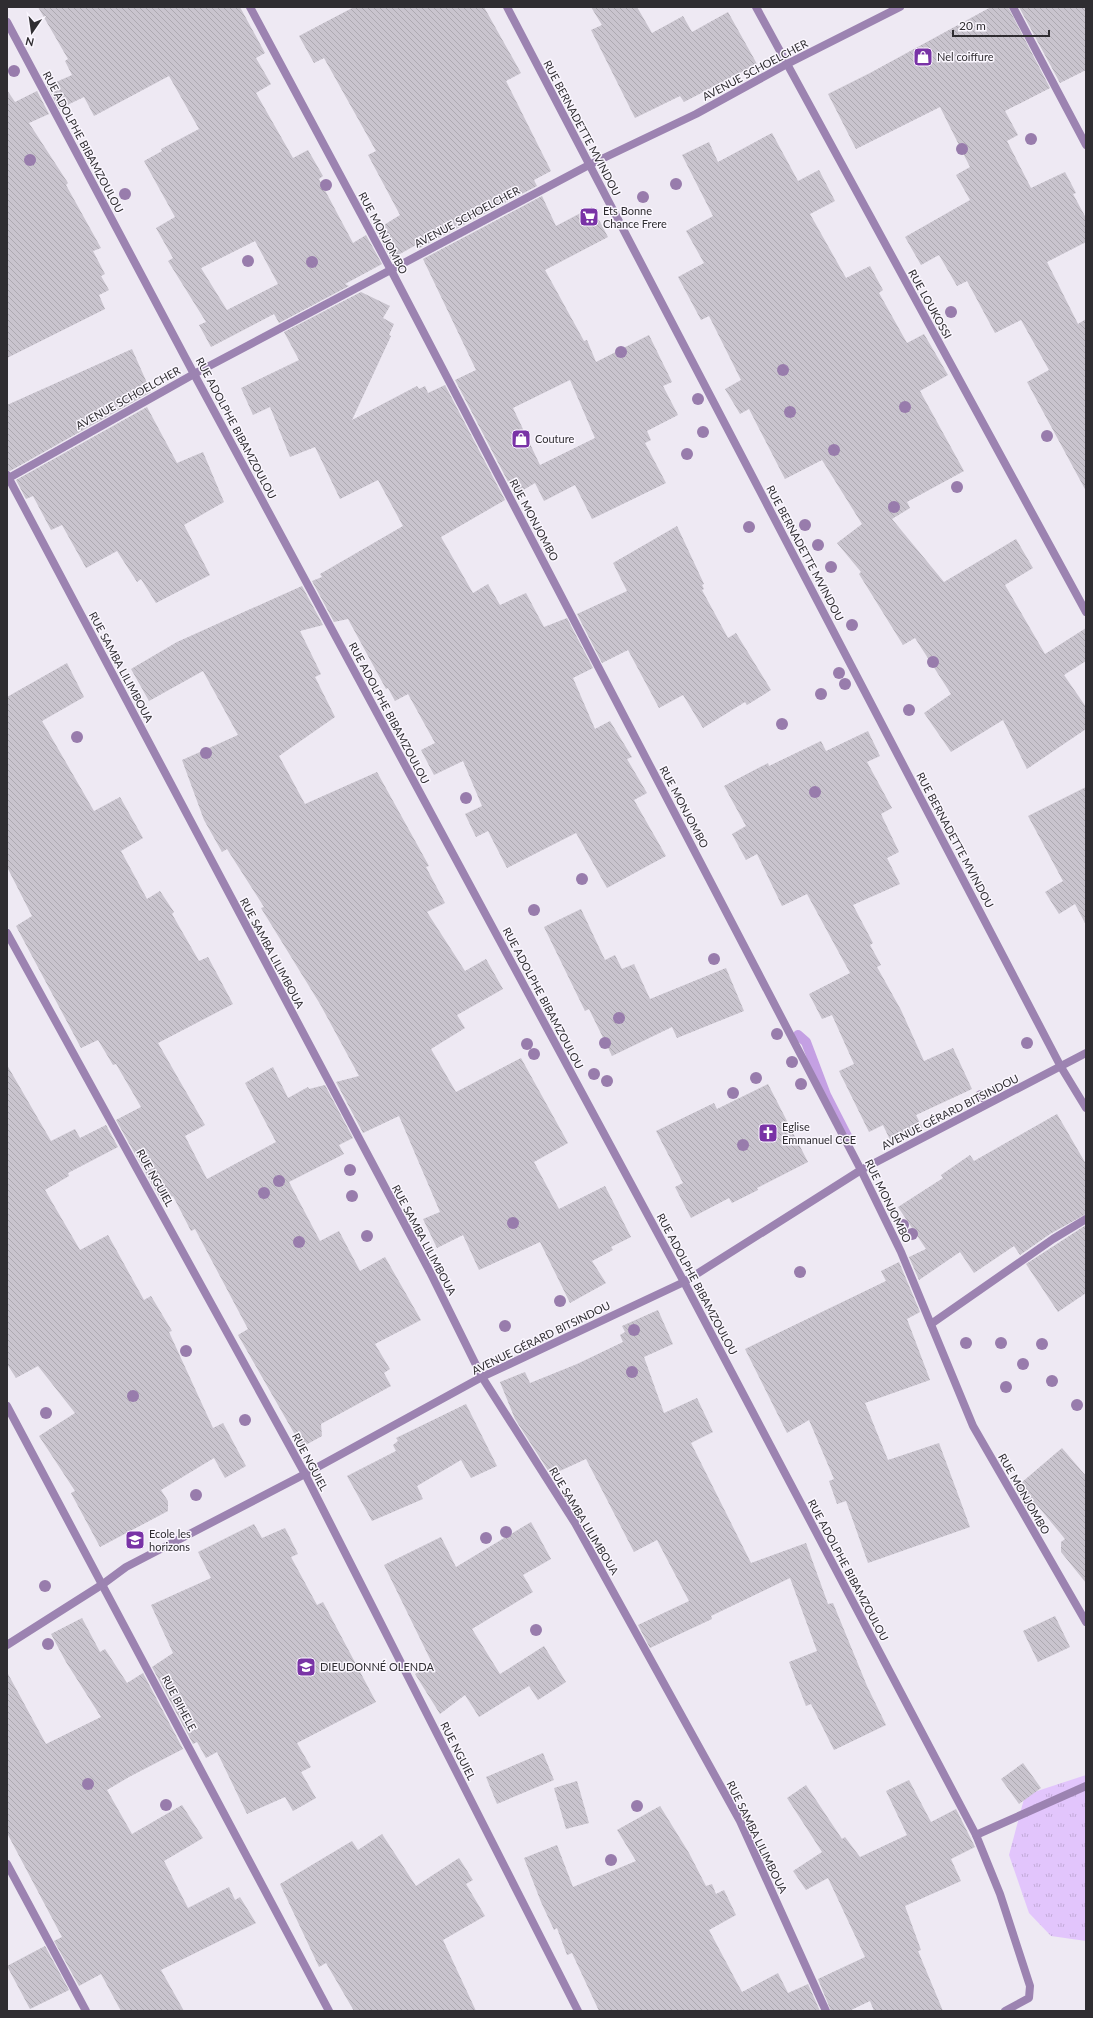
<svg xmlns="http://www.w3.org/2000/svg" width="1093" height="2018" font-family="Lato,sans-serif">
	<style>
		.grass { fill: url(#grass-tufts) }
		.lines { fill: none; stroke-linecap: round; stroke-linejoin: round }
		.stream { stroke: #c4a0e3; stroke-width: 10 }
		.building { fill: url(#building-back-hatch); fill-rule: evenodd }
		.minor { stroke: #9c83b1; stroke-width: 8 }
		.tree { fill: #987cac }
		.labels { text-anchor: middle; stroke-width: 3; stroke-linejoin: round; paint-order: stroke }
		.poi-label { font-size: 11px; fill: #2f2d31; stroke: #faf6fe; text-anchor: start }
		.street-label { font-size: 11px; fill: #2f2d31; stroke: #faf6fe }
	</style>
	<defs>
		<pattern id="grass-tufts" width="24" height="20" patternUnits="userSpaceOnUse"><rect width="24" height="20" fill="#e2c5fc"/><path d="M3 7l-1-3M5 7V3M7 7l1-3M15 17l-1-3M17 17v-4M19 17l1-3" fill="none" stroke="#c2aad8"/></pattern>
		<pattern id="building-back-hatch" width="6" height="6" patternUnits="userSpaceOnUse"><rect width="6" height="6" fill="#c9c4ce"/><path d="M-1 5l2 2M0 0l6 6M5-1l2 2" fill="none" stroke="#ada9b1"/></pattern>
	</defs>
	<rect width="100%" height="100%" fill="#eee9f3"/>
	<path class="grass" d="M1086,1775V1941L1051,1936L1029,1913L1009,1855L1025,1795Z"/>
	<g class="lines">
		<path class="stream" d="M798,1035L806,1042L826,1095L848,1138"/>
	</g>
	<g class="building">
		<path d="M38,7H240L265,53L256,58L271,84L256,93L293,158L308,150L323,176L319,179L353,243L366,235L382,264L345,284L349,286L279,323L274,314L211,347L199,325L206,322L168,261L173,258L156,228L175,217L144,161L162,151L161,149L199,129L169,76L94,116L84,97L59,109L47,86L72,75L65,61L68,59ZM255,241L278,284L227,310L201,268Z"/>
		<path d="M354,7H484L521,73L506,81L551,171L534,180L537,186L418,249L416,245L391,259L376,230L400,215L368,155L376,151L324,58L314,63L299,36Z"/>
		<path d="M591,7H637L652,33L683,16L692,32L728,12L757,64L684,102L680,96L635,118L591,30L602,25Z"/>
		<path d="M991,7H1008L1050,88L1005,111L1018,135L1007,141L1031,188L1065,172L1076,193L1073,194L1086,218V242L1047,262L1078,324L1086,319V491L1027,382L1049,370L1021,320L995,333L967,281L957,286L939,255L921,265L905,237L970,200L956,175L970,167L940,107L856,149L828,94L870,73Z"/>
		<path d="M1019,7H1086V70L1060,83Z"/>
		<path d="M7,90L15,102L37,91L49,114L29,123L68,183L66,185L101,248L93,251L105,274L101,276L109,290L99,295L105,309L7,358Z"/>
		<path d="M772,133L798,181L819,170L835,201L810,214L846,278L870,266L883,290L879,293L907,343L924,334L948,375L920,391L964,471L907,502L910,508L892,519L944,582L1016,539L1033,568L1005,585L1045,654L1086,628V661L1064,675L1086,707V729L1027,769L1003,720L951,752L924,713L951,694L915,638L903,645L859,574L861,572L837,543L862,524L822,460L785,479L749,409L740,414L725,389L741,380L709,316L701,320L678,277L704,263L686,231L713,216L682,155L709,142L718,162Z"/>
		<path d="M542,196L556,226L592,207L608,237L545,270L584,341L587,340L596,362L649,335L672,382L663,386L678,415L647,431L651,440L645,443L666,483L592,519L575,485L544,501L535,483L515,495L455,380L476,370L423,259ZM570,380L595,438L540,465L513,408Z"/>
		<path d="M361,292L390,306L383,318L394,324L389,335L391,336L352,420L417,386L419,389L425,386L428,393L445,385L505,500L441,537L473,593L488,584L500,605L526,593L544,627L567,618L593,668L573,678L595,729L610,721L632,757L627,759L647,793L634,800L666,856L607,888L576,833L507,868L488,831L476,837L465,814L482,806L463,761L434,775L421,750L435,743L408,694L395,701L388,688L386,689L348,619L334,622L312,581L322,577L320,574L403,526L378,480L340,499L315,447L290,457L270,407L253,415L241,388L299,360L284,332Z"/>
		<path d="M132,349L151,392L10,471L7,470V405Z"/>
		<path d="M147,407L177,463L203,452L224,502L184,525L210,575L156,603L141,579L137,582L117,551L86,568L62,525L51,530L33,496L26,499L16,480Z"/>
		<path d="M677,526L704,584L702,585L704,589L702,590L728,638L736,633L771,690L747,705L745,702L703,728L683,695L659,708L628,650L602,663L577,614L627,591L613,563Z"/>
		<path d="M302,586L323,625L300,631L321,674L315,677L335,717L279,756L305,804L377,772L429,866L426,867L445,903L427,912L465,971L486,959L503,989L457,1015L465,1028L431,1049L456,1092L521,1058L568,1143L534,1162L559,1209L605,1186L631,1237L611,1247L613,1250L592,1261L606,1283L570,1303L540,1242L479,1270L463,1235L437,1248L423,1219L440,1212L399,1116L363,1133L336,1082L359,1076L320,1004L261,908L264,907L227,849L222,852L204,820L182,760L238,735L203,671L149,701L131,669L177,642Z"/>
		<path d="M67,663L84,697L42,721L94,811L120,797L143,838L121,851L147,899L160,891L174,912L172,914L199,961L208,957L233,1004L158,1043L205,1125L185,1136L207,1179L276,1142L245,1083L273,1067L288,1098L308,1087L309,1089L325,1085L353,1138L339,1145L344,1154L289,1182L320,1241L339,1231L360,1271L385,1257L421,1320L375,1344L390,1369L384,1373L391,1386L321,1424L322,1436L302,1447L238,1335L248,1329L195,1229L191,1231L173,1196L162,1202L116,1120L141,1107L116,1064L113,1065L98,1040L81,1048L16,926L32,916L7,867V697Z"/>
		<path d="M868,731L880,756L867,762L892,808L881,814L899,852L887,858L900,884L853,905L873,943L870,945L881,965L877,967L901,1010L924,1061L953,1048L972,1089L916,1115L923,1129L892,1144L883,1125L869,1132L839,1071L854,1064L832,1015L822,1019L809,994L850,973L807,894L782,906L757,854L746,860L732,834L746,826L724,786L768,763L769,766L821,741L826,751Z"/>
		<path d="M1086,787V925L1075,904L1059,914L1045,892L1063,881L1028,816Z"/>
		<path d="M581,909L605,960L615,955L622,969L634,964L650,999L726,968L744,1011L677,1038L672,1027L612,1056L589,1009L585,1011L544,927Z"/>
		<path d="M7,1065L51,1141L75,1129L80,1138L106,1125L118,1147L68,1173L69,1176L45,1190L80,1250L108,1235L144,1300L151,1296L172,1331L169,1332L213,1428L223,1423L246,1466L225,1478L214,1458L161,1490L168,1501V1511L100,1547L71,1493L75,1491L39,1436L75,1413L38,1366L16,1378L7,1364Z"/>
		<path d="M768,1084L808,1162L757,1188L758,1190L732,1203L729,1198L691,1218L675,1187L683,1183L656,1131L714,1103L717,1109Z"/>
		<path d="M1057,1114L1086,1164V1214L1050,1234L1020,1255L1014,1246L974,1273L960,1252L919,1280L909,1257L926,1249L898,1207L943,1178L941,1175L970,1155L974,1161Z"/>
		<path d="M1086,1225V1293L1058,1312L1026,1264Z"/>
		<path d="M899,1262L920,1312L907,1319L930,1380L865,1403L888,1460L939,1443L970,1527L868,1563L846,1501L837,1504L829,1481L834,1479L809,1420L787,1433L745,1349L886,1281L881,1271Z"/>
		<path d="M658,1310L673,1344L644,1357L664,1413L697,1398L713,1432L691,1443L751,1563L806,1543L828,1604L833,1603L867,1686L886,1725L834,1750L811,1704L806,1706L789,1662L817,1651L790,1578L711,1616L712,1619L650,1648L638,1625L689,1601L657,1540L634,1552L586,1459L551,1475L515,1419L500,1382L525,1372L530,1383L577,1364L623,1342L620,1335L625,1332L622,1326Z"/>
		<path d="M466,1404L497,1466L471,1478L461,1460L417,1486L423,1499L372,1521L347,1476L396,1451L393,1445L398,1441L396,1438Z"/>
		<path d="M1062,1448L1086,1476V1583L1061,1552V1542L1065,1539L1037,1505L1027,1508L1015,1488Z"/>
		<path d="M531,1522L551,1559L523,1575L533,1592L472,1629L500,1674L544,1646L566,1682L538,1700L529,1686L479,1717L465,1695L440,1714L415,1674L432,1663L384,1565L441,1537L456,1567Z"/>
		<path d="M254,1524L262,1538L285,1528L298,1554L291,1557L317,1605L323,1602L376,1702L297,1743L311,1767L301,1772L316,1798L293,1811L285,1797L247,1814L217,1752L206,1758L197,1742L193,1744L152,1667L173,1653L151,1605L211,1578L198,1552Z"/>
		<path d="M1055,1616L1070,1647L1038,1662L1023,1631Z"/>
		<path d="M82,1618L100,1652L105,1649L127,1683L143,1673L183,1749L129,1777L107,1790L132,1834L182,1805L203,1838L164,1861L188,1908L229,1887L235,1900L240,1897L256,1923L161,1970L184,2011H121L101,1974L79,1986L54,1941L62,1937L7,1833V1672L46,1744L101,1717L66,1662L51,1634Z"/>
		<path d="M543,1753L554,1780L497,1804L486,1777Z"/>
		<path d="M1023,1763L1041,1788L1019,1804L1001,1779Z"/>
		<path d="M909,1780L931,1822L956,1809L975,1847L951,1859L961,1881L905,1906L921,1950L918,1951L943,2011H874L870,2001L849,2011H831L818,1979L865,1957L828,1878L806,1890L793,1871L822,1852L787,1798L806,1785L842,1839L845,1837L860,1857L907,1835L886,1791Z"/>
		<path d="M577,1781L589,1823L566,1829L554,1788Z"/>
		<path d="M660,1806L689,1853L706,1886L712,1884L716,1894L724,1890L736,1915L709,1930L742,1992L778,1973L788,1993L808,1984L820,2011H599L572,1953L567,1955L557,1928L554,1930L541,1902L524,1858L557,1845L573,1887L636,1861L617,1830Z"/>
		<path d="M382,1834L416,1886L459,1858L473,1880L466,1884L485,1916L443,1940L476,2011H354L326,1963L319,1967L280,1884L352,1841L358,1850Z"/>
		<path d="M45,1946L69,1990L30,2009L7,1966Z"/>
	</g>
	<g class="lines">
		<g class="minor">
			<path d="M250,7L391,270L861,1170L901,1252L973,1426L1086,1622"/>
			<path d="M507,7L1061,1067L1086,1108"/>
			<path d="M756,7L1086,612"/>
			<path d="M1013,7L1086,145"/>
			<path d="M7,22L194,374L684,1282L976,1835L1000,1894L1030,1986L1029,1998L1005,2011"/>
			<path d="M7,475L430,1272L482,1377L575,1523L740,1821L826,2011"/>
			<path d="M7,479L194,374L589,165L696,114L787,64L900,7"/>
			<path d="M7,933L305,1474L578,2011"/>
			<path d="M931,1324L1053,1239L1086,1219"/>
			<path d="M7,1406L329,2011"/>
			<path d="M7,1645L103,1584L126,1567L305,1474L482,1377L684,1282L861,1170L1086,1053"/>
			<path d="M976,1835L1086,1786"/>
			<path d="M7,1864L86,2011"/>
		</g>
	</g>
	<g class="tree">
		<circle cx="14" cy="71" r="6"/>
		<circle cx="1031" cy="139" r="6"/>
		<circle cx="962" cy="149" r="6"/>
		<circle cx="30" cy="160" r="6"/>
		<circle cx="676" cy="184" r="6"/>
		<circle cx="326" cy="185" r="6"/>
		<circle cx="125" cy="194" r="6"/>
		<circle cx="643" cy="197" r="6"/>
		<circle cx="248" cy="261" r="6"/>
		<circle cx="312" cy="262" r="6"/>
		<circle cx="951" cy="312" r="6"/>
		<circle cx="621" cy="352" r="6"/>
		<circle cx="783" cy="370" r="6"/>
		<circle cx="698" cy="399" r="6"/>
		<circle cx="905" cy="407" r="6"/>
		<circle cx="790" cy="412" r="6"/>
		<circle cx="703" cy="432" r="6"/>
		<circle cx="1047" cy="436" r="6"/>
		<circle cx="834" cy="450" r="6"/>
		<circle cx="687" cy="454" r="6"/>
		<circle cx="957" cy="487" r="6"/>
		<circle cx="894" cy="507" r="6"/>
		<circle cx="805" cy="525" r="6"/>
		<circle cx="749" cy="527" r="6"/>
		<circle cx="818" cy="545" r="6"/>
		<circle cx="831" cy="567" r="6"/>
		<circle cx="852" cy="625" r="6"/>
		<circle cx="933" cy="662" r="6"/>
		<circle cx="839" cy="673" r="6"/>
		<circle cx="845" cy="684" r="6"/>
		<circle cx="821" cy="694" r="6"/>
		<circle cx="909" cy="710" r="6"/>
		<circle cx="782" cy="724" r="6"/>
		<circle cx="77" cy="737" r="6"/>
		<circle cx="206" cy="753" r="6"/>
		<circle cx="815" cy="792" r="6"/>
		<circle cx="466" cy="798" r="6"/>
		<circle cx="582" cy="879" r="6"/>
		<circle cx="534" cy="910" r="6"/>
		<circle cx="714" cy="959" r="6"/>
		<circle cx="619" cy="1018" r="6"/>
		<circle cx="777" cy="1034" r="6"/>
		<circle cx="605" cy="1043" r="6"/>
		<circle cx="1027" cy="1043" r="6"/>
		<circle cx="527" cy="1044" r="6"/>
		<circle cx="534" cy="1054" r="6"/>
		<circle cx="792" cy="1062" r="6"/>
		<circle cx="594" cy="1074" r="6"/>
		<circle cx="756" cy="1078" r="6"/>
		<circle cx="607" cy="1081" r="6"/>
		<circle cx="801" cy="1084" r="6"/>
		<circle cx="733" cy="1093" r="6"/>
		<circle cx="981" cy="1096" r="6"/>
		<circle cx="743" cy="1145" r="6"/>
		<circle cx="350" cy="1170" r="6"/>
		<circle cx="279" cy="1181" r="6"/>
		<circle cx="264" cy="1193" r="6"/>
		<circle cx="352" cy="1196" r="6"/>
		<circle cx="513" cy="1223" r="6"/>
		<circle cx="903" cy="1225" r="6"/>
		<circle cx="912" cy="1234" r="6"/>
		<circle cx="367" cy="1236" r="6"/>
		<circle cx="299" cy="1242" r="6"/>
		<circle cx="800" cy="1272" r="6"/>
		<circle cx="560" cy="1301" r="6"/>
		<circle cx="505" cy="1326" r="6"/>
		<circle cx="634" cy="1330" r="6"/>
		<circle cx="966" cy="1343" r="6"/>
		<circle cx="1001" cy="1343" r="6"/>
		<circle cx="1042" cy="1344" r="6"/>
		<circle cx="186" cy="1351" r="6"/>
		<circle cx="1023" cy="1364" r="6"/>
		<circle cx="632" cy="1372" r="6"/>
		<circle cx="1052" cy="1381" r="6"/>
		<circle cx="1006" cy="1387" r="6"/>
		<circle cx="133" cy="1396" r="6"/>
		<circle cx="1077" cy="1405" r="6"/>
		<circle cx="46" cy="1413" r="6"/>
		<circle cx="245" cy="1420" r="6"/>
		<circle cx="196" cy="1495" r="6"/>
		<circle cx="506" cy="1532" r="6"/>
		<circle cx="486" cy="1538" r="6"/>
		<circle cx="45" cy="1586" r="6"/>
		<circle cx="536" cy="1630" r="6"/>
		<circle cx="48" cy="1644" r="6"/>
		<circle cx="88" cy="1784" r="6"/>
		<circle cx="166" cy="1805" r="6"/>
		<circle cx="637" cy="1806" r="6"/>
		<circle cx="611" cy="1860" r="6"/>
	</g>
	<defs>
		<g id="shop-square" transform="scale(1)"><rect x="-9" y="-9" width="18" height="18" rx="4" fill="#7933a6" stroke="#faf6fe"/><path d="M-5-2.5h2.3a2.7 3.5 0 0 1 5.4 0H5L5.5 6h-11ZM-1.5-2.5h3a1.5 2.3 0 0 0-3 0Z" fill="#fff"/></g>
		<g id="supermarket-square" transform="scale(1)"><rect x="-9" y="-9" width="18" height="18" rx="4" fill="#7933a6" stroke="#faf6fe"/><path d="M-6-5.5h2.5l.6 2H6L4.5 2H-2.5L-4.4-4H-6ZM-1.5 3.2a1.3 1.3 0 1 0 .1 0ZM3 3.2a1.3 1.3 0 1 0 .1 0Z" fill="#fff"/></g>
		<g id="church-square" transform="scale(1)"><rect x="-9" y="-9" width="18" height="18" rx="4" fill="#7933a6" stroke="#faf6fe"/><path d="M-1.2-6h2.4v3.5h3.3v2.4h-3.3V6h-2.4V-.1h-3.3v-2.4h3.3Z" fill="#fff"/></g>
		<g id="school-square" transform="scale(1)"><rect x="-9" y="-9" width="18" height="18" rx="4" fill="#7933a6" stroke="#faf6fe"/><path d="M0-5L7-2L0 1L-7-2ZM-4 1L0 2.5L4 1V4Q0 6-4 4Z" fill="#fff"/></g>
	</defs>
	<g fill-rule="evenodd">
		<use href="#shop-square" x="923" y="57"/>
		<use href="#supermarket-square" x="589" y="217"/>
		<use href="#shop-square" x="521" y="439"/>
		<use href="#church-square" x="768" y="1133"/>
		<use href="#school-square" x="135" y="1540"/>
		<use href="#school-square" x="306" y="1667"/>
	</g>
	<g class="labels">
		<g class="poi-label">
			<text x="937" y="61">Nel coiffure</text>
			<text x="603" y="215">Ets Bonne<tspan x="603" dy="13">Chance Frere</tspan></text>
			<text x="535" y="443">Couture</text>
			<text x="782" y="1131">Eglise<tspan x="782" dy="13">Emmanuel CCE</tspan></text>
			<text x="149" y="1538">Ecole les<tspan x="149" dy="13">horizons</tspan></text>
			<text x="320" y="1671">DIEUDONNÉ OLENDA</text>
		</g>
		<g class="street-label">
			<text transform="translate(755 70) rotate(-28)" y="4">AVENUE SCHOELCHER</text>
			<text transform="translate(582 128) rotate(62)" y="4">RUE BERNADETTE MVINDOU</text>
			<text transform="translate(83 142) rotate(62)" y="4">RUE ADOLPHE BIBAMZOULOU</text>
			<text transform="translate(467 217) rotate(-28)" y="4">AVENUE SCHOELCHER</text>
			<text transform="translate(383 233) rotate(62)" y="4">RUE MONJOMBO</text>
			<text transform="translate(930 304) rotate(61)" y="4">RUE LOUKOSSI</text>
			<text transform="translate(128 398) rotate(-29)" y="4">AVENUE SCHOELCHER</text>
			<text transform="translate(236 428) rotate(62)" y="4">RUE ADOLPHE BIBAMZOULOU</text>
			<text transform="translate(534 520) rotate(62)" y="4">RUE MONJOMBO</text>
			<text transform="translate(805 553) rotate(62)" y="4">RUE BERNADETTE MVINDOU</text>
			<text transform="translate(121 667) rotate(62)" y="4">RUE SAMBA LILIMBOUA</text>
			<text transform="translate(389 713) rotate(62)" y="4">RUE ADOLPHE BIBAMZOULOU</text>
			<text transform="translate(684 807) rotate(62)" y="4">RUE MONJOMBO</text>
			<text transform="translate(955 840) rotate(62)" y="4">RUE BERNADETTE MVINDOU</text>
			<text transform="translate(272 953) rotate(62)" y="4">RUE SAMBA LILIMBOUA</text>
			<text transform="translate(543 998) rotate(62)" y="4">RUE ADOLPHE BIBAMZOULOU</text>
			<text transform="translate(950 1112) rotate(-27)" y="4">AVENUE GÉRARD BITSINDOU</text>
			<text transform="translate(155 1178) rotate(61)" y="4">RUE NGUIEL</text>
			<text transform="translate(888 1201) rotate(64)" y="4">RUE MONJOMBO</text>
			<text transform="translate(424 1240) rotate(62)" y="4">RUE SAMBA LILIMBOUA</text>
			<text transform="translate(697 1284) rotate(62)" y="4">RUE ADOLPHE BIBAMZOULOU</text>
			<text transform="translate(541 1338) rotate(-26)" y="4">AVENUE GÉRARD BITSINDOU</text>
			<text transform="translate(310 1462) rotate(62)" y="4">RUE NGUIEL</text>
			<text transform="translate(1024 1494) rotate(60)" y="4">RUE MONJOMBO</text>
			<text transform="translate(584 1521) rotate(59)" y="4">RUE SAMBA LILIMBOUA</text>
			<text transform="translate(848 1570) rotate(62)" y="4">RUE ADOLPHE BIBAMZOULOU</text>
			<text transform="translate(179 1703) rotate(62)" y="4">RUE BIHELE</text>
			<text transform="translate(458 1751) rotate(63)" y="4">RUE NGUIEL</text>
			<text transform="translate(757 1837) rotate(64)" y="4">RUE SAMBA LILIMBOUA</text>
		</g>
	</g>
	<rect width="1093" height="2018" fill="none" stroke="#2f2d31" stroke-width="16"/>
	<g transform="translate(32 32) rotate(193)" stroke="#faf6fe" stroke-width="3" paint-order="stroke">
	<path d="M0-3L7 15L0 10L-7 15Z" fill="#2f2d31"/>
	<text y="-6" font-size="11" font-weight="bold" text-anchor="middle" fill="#2f2d31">N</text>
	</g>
	<path d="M953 30v6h96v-6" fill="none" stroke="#2f2d31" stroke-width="2"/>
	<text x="959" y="30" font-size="12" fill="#2f2d31" stroke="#faf6fe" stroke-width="3" paint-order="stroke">20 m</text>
</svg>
